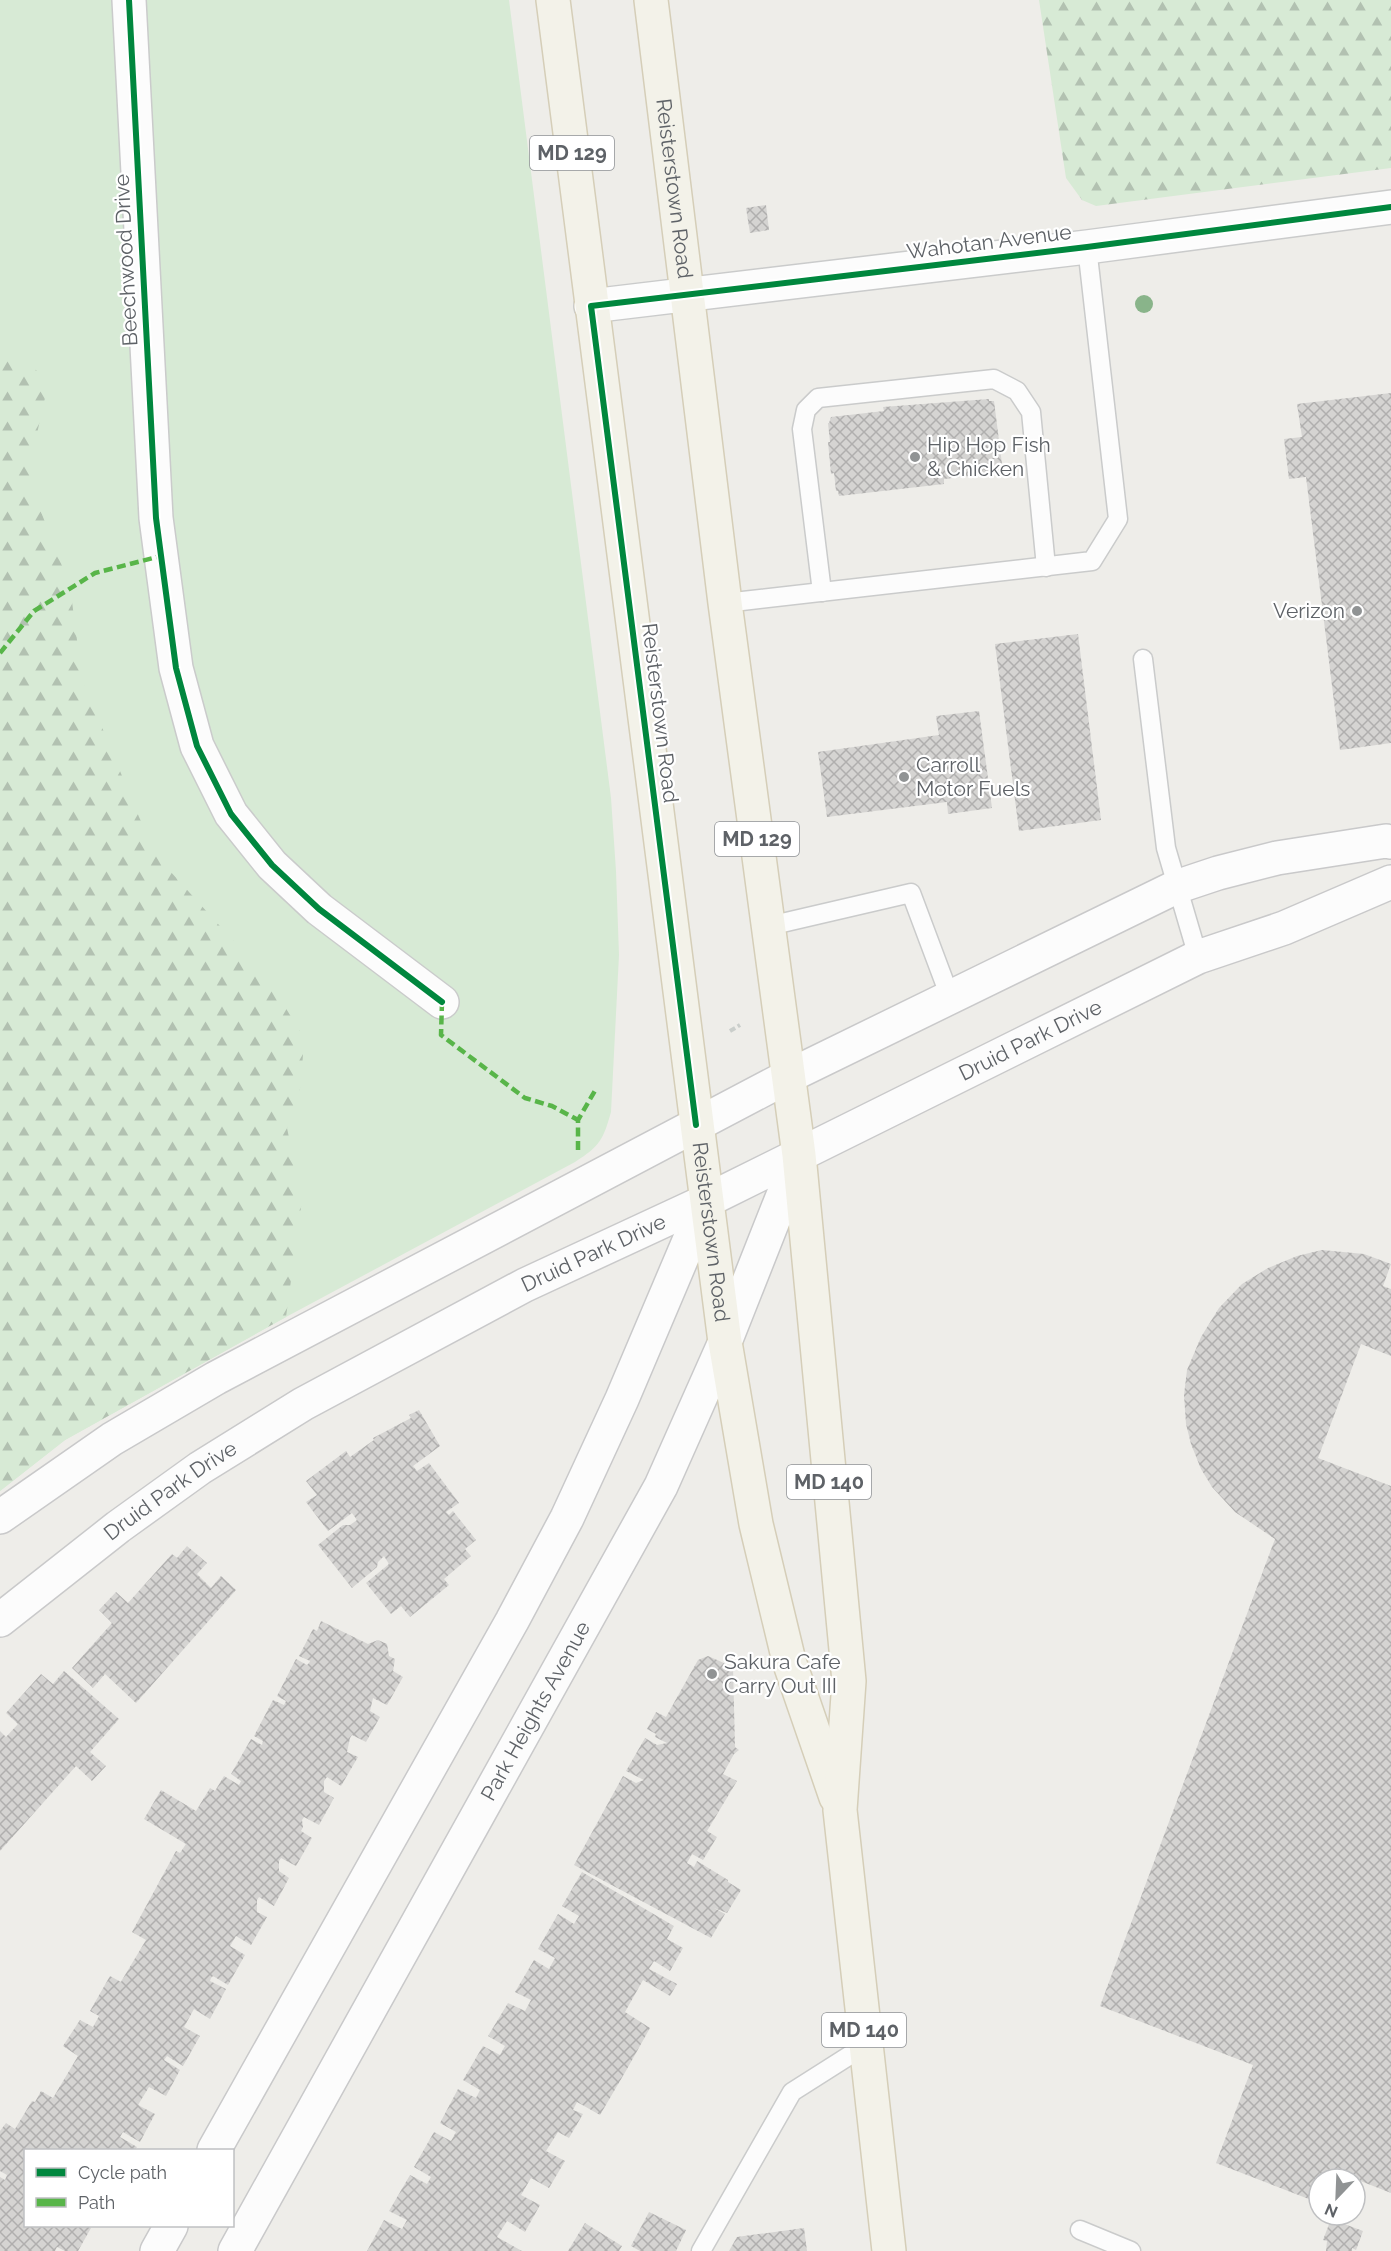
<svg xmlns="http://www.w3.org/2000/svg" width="1391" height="2251" font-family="Raleway,sans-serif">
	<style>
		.green { fill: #d7ead5 }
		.forest { fill: url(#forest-firs) }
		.building { fill: url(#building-cross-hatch) }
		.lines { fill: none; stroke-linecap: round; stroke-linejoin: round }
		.lane-casing { stroke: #cacbcb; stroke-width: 21 }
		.street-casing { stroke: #cacbcb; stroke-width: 36 }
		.secondary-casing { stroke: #c9c9ca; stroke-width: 36 }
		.primary-casing { stroke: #d5ceb8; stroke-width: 36 }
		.path { stroke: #cacecb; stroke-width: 4; stroke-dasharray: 6 3; stroke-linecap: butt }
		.lane { stroke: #fcfcfc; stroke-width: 18 }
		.street { stroke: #fcfcfc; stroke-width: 33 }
		.secondary { stroke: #fcfcfc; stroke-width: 33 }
		.primary { stroke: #f3f2e9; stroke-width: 33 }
		.quiet { stroke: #58b549; stroke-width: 4.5; stroke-dasharray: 9 4.5; stroke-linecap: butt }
		.cycleway-casing { stroke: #fff; stroke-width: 10 }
		.cycleway { stroke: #00873e; stroke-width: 6 }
		.tree { fill: #89b48a }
		.poi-dot { fill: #909394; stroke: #fff; stroke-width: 2 }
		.labels { text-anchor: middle; stroke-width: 4.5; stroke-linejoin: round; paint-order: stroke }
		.shield { fill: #fff; stroke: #8e9195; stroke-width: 1.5 }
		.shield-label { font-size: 20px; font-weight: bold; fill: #5e6267 }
		.street-label { font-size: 21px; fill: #5e6267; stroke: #fff }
		.poi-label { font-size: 21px; fill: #5e6267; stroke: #fff; text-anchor: start }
	</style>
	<defs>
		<pattern id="forest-firs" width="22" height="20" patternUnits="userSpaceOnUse" patternTransform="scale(1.5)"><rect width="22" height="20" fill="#d7ead5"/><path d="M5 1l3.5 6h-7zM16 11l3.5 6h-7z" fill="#b2c1b1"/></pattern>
		<pattern id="building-cross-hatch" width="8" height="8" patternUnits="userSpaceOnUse" patternTransform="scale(1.5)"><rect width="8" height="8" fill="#d5d4d2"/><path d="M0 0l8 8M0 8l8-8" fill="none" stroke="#b0afae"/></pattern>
	</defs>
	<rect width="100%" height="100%" fill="#eeede9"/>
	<path class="green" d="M0,0H509L611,798L616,871L619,955L611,1112C603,1140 600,1146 575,1162L286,1317L65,1440L0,1491Z"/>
	<g class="forest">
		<path d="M1039,0H1391V168L1096,206L1082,200L1066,178Z"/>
		<path d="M0,350L11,351L49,380L34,447V494L70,586L82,679L139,817L159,859L268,979L304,1038L301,1085L287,1128L302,1200L286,1317L65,1440L0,1491Z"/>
	</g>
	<g class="building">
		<path d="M766,205L769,230L750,233L746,208Z"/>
		<path d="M1391,393V743L1340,750L1306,477L1289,479L1284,439L1302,437L1297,404Z"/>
		<path d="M989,399V401H994L1003,472L944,479V484L839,496L838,491H836L834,473L831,474L828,442H830L828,423H829L831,417L884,411L883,407Z"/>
		<path d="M1078,634L1101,820L1019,831L995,644Z"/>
		<path d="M979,711L992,808L948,814L947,802L827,817L818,752L939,735L936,716Z"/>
		<path d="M1322,1250L1364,1254L1391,1264L1383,1286L1391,1289V1356L1361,1344L1318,1458L1391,1486V2193L1335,2171L1332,2179H1319V2203L1216,2163L1253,2065L1100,2006L1275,1539L1235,1512L1212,1487L1201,1469L1191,1444L1186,1424L1184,1395L1187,1370L1201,1337L1219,1308L1242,1284L1268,1268L1297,1256Z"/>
		<path d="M419,1410L440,1446L413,1466L417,1471L429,1463L459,1503L446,1512L449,1515L453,1511L476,1540L465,1549L471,1556L444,1579L449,1585L410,1617L401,1606L391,1614L366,1583L389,1564L384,1556L378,1562L377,1567L352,1588L318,1545L343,1525H350L357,1520L352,1513L328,1531L306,1502L317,1495L306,1481L346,1451L350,1457L374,1440L373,1438L411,1418L409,1415Z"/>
		<path d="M187,1546L207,1563L197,1574L211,1588L221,1576L236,1590L136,1703L105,1674L93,1688L72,1668L112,1623L99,1610L116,1592L128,1603L172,1554L177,1558Z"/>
		<path d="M321,1621L368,1644L378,1640L387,1644L389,1656L395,1659L393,1671L403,1677L387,1705L373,1698L370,1711L380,1717L366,1742L352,1735L350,1738L347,1752L358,1757L341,1786L327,1777L324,1781V1792L334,1798L319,1825L304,1817L302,1820L303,1827L301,1831L312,1838L296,1866L281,1858L279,1861V1871L289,1878L274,1906L259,1897L257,1900V1912L267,1917L251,1945L236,1936L230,1946L245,1955L228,1985L213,1976L211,1978L210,1981L226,1989L210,2019L194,2009L184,2027L200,2036L183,2066L167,2056L164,2060L180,2070L166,2096L149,2087L138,2105L155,2114L140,2142L123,2132L120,2137L137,2147L135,2150H26V2226H86L91,2228L78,2251H65L57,2247L55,2251H0V2177L5,2180L7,2175L0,2171V2131L6,2123L15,2129L32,2101L35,2102L41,2091L53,2098L78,2056L63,2046L80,2020L93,2027L99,2016L90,2011L110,1976L121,1982L122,1980L146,1940L132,1932L176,1851L180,1853L186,1844L144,1819L161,1790L196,1811L210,1788L215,1791L224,1776L239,1785L241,1781L231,1774L251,1739L262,1745L263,1741L254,1736L273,1700L284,1705L286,1701L277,1696L296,1659L307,1665L309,1663L310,1661L299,1656L313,1629L317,1631Z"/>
		<path d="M708,1656L733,1667L735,1747L739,1750L734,1754L723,1774L737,1781L707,1831L717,1837L703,1860L692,1854L687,1863L694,1867L697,1861L728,1880V1882L741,1890L727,1913L714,1908L725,1914L711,1938L574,1865L623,1776L636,1783L644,1780L626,1771L645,1738L657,1745L667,1743L655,1737L656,1734L647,1729L656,1712L666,1717L698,1660Z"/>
		<path d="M64,1671L119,1719L90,1752L106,1766L92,1781L76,1766L0,1851V1731L6,1737L18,1724L6,1713L41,1674L53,1684Z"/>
		<path d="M582,1872L674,1926L667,1939L683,1948L670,1971L654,1961L649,1969L677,1984L670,1996L643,1980L625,2012L650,2028L627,2069L600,2115L577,2102L573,2110L583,2114L569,2138L558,2132L546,2151L565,2161L549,2188L531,2178L521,2195L540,2205L525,2232L507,2221L497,2237L522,2251H367L384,2220L402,2229L407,2220L389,2211L410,2175L427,2184L431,2177L414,2167L434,2132L451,2141L456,2132L440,2123L458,2089L476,2098L480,2090L463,2080L483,2046L500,2055L505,2046L488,2036L508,2003L525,2011L531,2000L515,1992L534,1960L549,1969L555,1958L538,1949L558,1914L574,1924L579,1916L562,1906Z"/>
		<path d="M649,2212L686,2230L676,2251H640L631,2246Z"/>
		<path d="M1331,2219L1363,2231L1356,2250L1352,2248V2251H1326L1327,2241L1323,2240Z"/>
		<path d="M585,2223L622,2246L619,2251H568Z"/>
		<path d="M804,2228L807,2251H729L737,2237Z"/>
	</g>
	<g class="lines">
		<g class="lane-casing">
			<g id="lane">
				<path d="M822,592L802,429L806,410L818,398L994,379L1017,391L1031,412L1046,567"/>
				<path d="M725,603L1092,561L1118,519L1087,247"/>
				<path d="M1143,659L1166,848L1198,957"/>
				<path d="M769,926L911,893L950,997"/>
				<path d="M1080,2230L1131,2251"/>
				<path d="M701,2251L792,2092L866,2045"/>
			</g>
		</g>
		<g class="street-casing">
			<g id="street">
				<path d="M129,0L156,518L176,668L197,746L231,814L272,865L319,909L442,1002"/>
				<path d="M591,306L1087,247L1391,207"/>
			</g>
		</g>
		<g class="secondary-casing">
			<g id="secondary">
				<path d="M0,1517L112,1439L216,1378L789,1076L1176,887L1218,873L1277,858L1386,841L1391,842"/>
				<path id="s1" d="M0,1620L118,1527L200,1468L303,1404L525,1285L706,1201L1198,957L1284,928L1391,882"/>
				<path d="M214,2150L512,1621L567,1518L622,1399L706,1201"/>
				<path d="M157,2251L171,2226"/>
				<path id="s2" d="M235,2251L661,1486L725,1342L799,1155"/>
			</g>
		</g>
		<g class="primary-casing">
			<g id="primary">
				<path id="s3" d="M553,0L725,1342L756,1524L789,1661L836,1797"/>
				<path id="s4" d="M651,0L725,603L799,1155L849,1681L840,1810L889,2251"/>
			</g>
		</g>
		<path class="path" d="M730,1031L740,1025"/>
		<use href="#lane" class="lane"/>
		<use href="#street" class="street"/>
		<use href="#secondary" class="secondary"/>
		<use href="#primary" class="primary"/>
		<g class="quiet">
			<path d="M0,653L34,611L95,573L161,556"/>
			<path d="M442,1002L441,1035L525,1098L552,1106L578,1120"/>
			<path d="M578,1150V1120L596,1089"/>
		</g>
		<g class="cycleway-casing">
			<g id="cycleway">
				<path d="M129,0L156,518L176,668L197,746L231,814L272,865L319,909L442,1002"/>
				<path d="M696,1125L591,306L1087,247L1391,207"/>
			</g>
		</g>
		<use href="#cycleway" class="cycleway"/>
	</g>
	<circle class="tree" cx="1144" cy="304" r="9"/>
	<g class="poi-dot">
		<circle cx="915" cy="457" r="6"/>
		<circle cx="1357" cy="611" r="6"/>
		<circle cx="904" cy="777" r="6"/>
		<circle cx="712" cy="1674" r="6"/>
	</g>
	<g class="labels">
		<g class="shield">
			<rect x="530" y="136" width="84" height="34" rx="4.5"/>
			<rect x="715" y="822" width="84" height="34" rx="4.5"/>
			<rect x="787" y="1465" width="84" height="34" rx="4.5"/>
			<rect x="822" y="2013" width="84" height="34" rx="4.5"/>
		</g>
		<g class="shield-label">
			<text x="572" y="160">MD 129</text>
			<text x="757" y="846">MD 129</text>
			<text x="829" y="1489">MD 140</text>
			<text x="864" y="2037">MD 140</text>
		</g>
		<g class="street-label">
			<text dy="7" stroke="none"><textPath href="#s4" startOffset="190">Reisterstown Road</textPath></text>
			<text transform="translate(989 242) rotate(-7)" y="7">Wahotan Avenue</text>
			<text transform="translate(126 260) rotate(-93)" y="7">Beechwood Drive</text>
			<text transform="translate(660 713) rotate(83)" y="7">Reisterstown Road</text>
			<text dy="7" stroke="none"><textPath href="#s1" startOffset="1186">Druid Park Drive</textPath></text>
			<text dy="7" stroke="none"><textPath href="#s3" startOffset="1242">Reisterstown Road</textPath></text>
			<text dy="7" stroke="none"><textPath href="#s1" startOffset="700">Druid Park Drive</textPath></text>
			<text dy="7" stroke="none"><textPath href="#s1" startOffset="214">Druid Park Drive</textPath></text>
			<text dy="7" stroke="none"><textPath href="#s2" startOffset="618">Park Heights Avenue</textPath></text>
		</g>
		<g class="poi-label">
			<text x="927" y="452">Hip Hop Fish<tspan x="927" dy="24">&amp; Chicken</tspan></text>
			<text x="1345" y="618" text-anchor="end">Verizon</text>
			<text x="916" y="772">Carroll<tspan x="916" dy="24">Motor Fuels</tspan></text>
			<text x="724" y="1669">Sakura Cafe<tspan x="724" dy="24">Carry Out III</tspan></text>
		</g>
	</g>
	<rect x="24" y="2149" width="210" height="78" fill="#ffffff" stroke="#bfc0c2" stroke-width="1.5"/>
	<rect x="36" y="2168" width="30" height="9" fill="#00873e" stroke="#bfc0c2" stroke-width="1.5"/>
	<text x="78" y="2179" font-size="18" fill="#5e6267">Cycle path</text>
	<rect x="36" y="2198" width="30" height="9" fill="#58b549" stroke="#bfc0c2" stroke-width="1.5"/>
	<text x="78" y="2209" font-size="18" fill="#5e6267">Path</text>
	<g transform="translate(1337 2197) rotate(203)"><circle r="28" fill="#ffffff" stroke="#bfc0c2" stroke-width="1.5"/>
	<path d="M0-4.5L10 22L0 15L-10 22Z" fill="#909394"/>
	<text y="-9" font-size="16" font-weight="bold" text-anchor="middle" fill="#5e6267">N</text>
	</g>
</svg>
